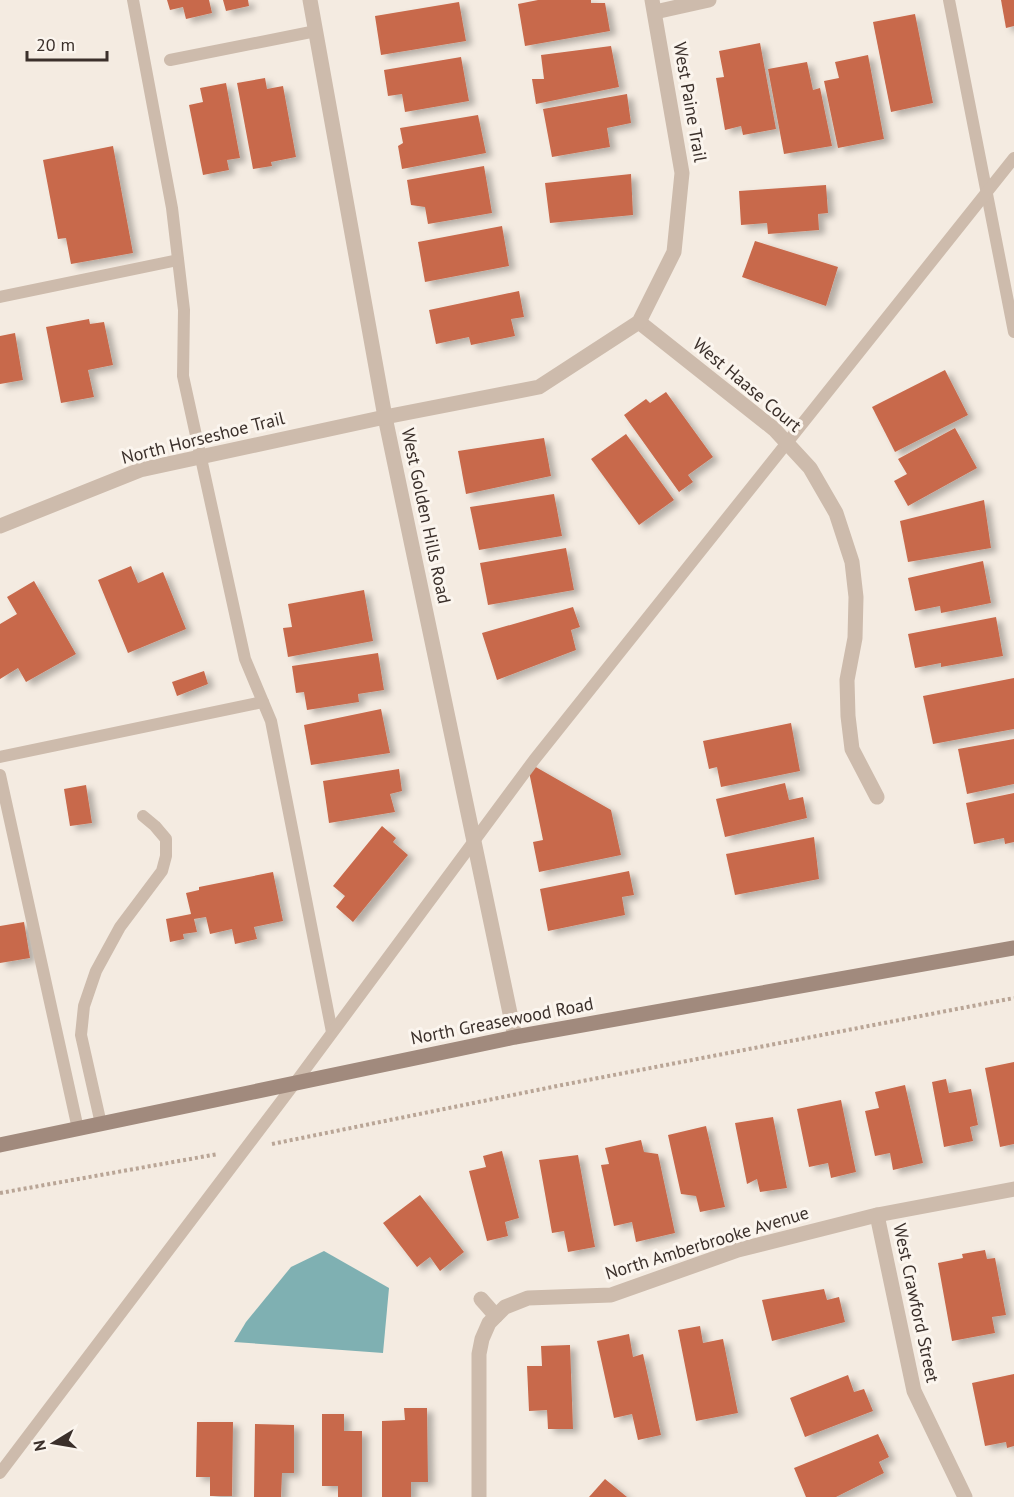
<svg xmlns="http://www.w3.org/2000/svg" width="1014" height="1497" font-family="'PT Sans',sans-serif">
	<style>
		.water { fill: #7fb0b2 }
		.building { fill: #c8694b; filter: url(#shadow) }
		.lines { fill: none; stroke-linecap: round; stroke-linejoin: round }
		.path { stroke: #b9a596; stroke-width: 4; stroke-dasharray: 3 3; stroke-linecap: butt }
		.lane { stroke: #cdbbac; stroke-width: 12 }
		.street { stroke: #cdbbac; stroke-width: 15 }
		.secondary { stroke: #a18a7d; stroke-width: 15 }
		.labels { text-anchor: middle; stroke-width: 6; stroke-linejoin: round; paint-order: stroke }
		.street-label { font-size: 18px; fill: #3b302b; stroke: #fbf5ee }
	</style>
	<defs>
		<filter id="shadow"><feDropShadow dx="6" dy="4" stdDeviation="3" flood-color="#0004"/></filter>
	</defs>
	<rect width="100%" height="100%" fill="#f4ebe1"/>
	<path class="water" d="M324,1251L389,1288L383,1353L234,1342L246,1322L291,1267Z"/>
	<g class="building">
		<path d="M167,0H209L212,13L186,19L183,7L170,10Z"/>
		<path d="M223,0H248L249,6L226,11Z"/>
		<path d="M538,0H591V3H605L610,31L525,46L518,4Z"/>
		<path d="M1001,0H1014V26L1006,28Z"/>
		<path d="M459,2L466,41L381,55L375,16Z"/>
		<path d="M915,14L933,103L891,112L873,22Z"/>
		<path d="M760,43L776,129L743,135L741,126L725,130L716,78L724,77L719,51Z"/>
		<path d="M611,46L619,87L536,104L532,79H544L541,55Z"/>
		<path d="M868,55L884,139L838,148L824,81L839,78L835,62Z"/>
		<path d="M461,57L469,101L405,112L402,94L388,96L384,70Z"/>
		<path d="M807,62L813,90L820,88L832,146L784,154L768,69Z"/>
		<path d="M265,78L267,89L283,86L296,157L271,162L272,166L253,169L237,83Z"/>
		<path d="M226,83L240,158L227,160L229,170L203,175L189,105L203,102L200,88Z"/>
		<path d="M627,94L631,123L607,128L610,147L552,157L543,109Z"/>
		<path d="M478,115L486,153L402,169L398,146L403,143L400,128Z"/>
		<path d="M113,146L133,253L71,264L66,238L58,239L43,160Z"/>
		<path d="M484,166L492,213L428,224L425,207L411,205L407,180Z"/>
		<path d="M631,174L633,215L550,223L545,183Z"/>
		<path d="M826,185L828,213L818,214L819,230L768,234L767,223L741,225L739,191Z"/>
		<path d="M502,226L509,266L425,282L418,242Z"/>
		<path d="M755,241L838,267L826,306L742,277Z"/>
		<path d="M519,291L524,317L511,319L515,336L471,345L469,337L436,344L429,310Z"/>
		<path d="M89,319L90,324L104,322L113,365L88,370L94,397L61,403L46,327Z"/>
		<path d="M15,333L23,380L0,384V336Z"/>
		<path d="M945,370L968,415L895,452L872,407Z"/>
		<path d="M666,392L713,457L688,475L693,482L679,492L624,415L646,399L650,403Z"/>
		<path d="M955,428L977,468L908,506L894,481L907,474L898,459Z"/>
		<path d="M626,434L674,500L639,525L591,459Z"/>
		<path d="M544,438L551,476L466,494L458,451Z"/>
		<path d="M554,494L562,536L479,550L470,507Z"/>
		<path d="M984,500L991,548L908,562L900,521Z"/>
		<path d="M566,548L574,590L488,605L480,563Z"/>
		<path d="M983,561L991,603L941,613L940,606L915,611L908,578Z"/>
		<path d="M131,566L138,583L163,572L186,629L128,653L98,580Z"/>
		<path d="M34,581L76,654L26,682L18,668L0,679V624L17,614L7,597Z"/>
		<path d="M364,590L373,641L288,657L283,628L292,627L288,604Z"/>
		<path d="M573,607L580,627L571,630L576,650L497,680L482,633Z"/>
		<path d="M996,617L1003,656L941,667V663L915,668L908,634Z"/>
		<path d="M378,653L384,690L358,694L359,702L307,710L304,692L296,693L292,666Z"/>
		<path d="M204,671L208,684L177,696L172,682Z"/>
		<path d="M1014,678V729L933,744L923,696Z"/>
		<path d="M381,709L390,753L311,765L304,725Z"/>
		<path d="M791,723L800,771L721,787L717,767L709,769L703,741Z"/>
		<path d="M1014,739V784L967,794L958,749Z"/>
		<path d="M527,762L611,810L621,855L539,872L533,842L543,840Z"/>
		<path d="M399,769L402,791L390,794L395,812L329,823L323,781Z"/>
		<path d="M785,783L789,800L803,797L807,818L725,837L716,799Z"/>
		<path d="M86,785L92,823L70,826L64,789Z"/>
		<path d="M1014,793V842L1005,844L1004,838L974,844L966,803Z"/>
		<path d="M382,826L396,838L393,842L408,855L353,922L336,907L345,896L333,886Z"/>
		<path d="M814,837L819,879L735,895L726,854Z"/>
		<path d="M629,871L634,895L622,897L625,915L548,931L540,889Z"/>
		<path d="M273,872L283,921L254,927L257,939L235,944L232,929L210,934L206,917L194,919L197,932L183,934L184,939L170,942L166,919L191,914L186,893L199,890V887Z"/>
		<path d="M24,922L30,958L0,963V926Z"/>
		<path d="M1014,1062V1144L1000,1147L985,1068Z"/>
		<path d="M946,1079L949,1093L971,1089L978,1125L970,1127L973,1141L944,1147L932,1082Z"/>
		<path d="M905,1085L923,1163L893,1170L890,1153L875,1156L865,1111L879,1108L875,1092Z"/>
		<path d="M841,1100L856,1172L831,1178L828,1163L809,1167L797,1109Z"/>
		<path d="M773,1117L787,1188L760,1192L757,1179L747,1184L735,1123Z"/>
		<path d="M706,1126L725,1207L700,1212L696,1196L681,1194L668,1135Z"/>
		<path d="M641,1140L644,1152L658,1154L675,1233L636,1242L632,1222L614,1226L601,1165L609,1164L605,1148Z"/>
		<path d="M502,1151L519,1218L505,1222L508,1236L487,1241L469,1171L486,1167L483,1156Z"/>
		<path d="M578,1155L595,1247L568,1252L564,1231L552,1233L539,1160Z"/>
		<path d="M420,1195L464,1252L440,1271L430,1257L417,1267L383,1223Z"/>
		<path d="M985,1250L987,1259L995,1258L1006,1315L992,1317L995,1333L952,1341L938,1263L963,1258L962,1254Z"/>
		<path d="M824,1289L827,1300L839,1297L845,1322L772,1341L762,1300Z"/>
		<path d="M700,1326L703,1343L723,1339L738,1413L696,1421L678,1330Z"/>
		<path d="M629,1334L633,1357L643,1354L661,1435L638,1440L632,1414L614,1418L597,1341Z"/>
		<path d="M570,1345L573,1429H548L547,1410L529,1411L527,1366H542L541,1346Z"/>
		<path d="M1014,1374V1446L1007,1448L1006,1442L985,1446L972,1383Z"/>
		<path d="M848,1375L854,1392L864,1389L873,1411L805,1437L790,1398Z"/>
		<path d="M404,1408H427L428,1482H411V1497H382V1421L405,1420Z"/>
		<path d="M322,1414H344V1431H362V1497H338V1486H322Z"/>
		<path d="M197,1422H233L232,1496H210V1477H196Z"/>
		<path d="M255,1424L294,1425V1473H282L281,1497H254Z"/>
		<path d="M878,1434L889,1457L879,1462L884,1473L836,1497H806L794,1468Z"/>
		<path d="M605,1479L627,1497H589Z"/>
	</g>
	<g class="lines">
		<g class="path">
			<path d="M272,1144L562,1085L1014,998"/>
			<path d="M0,1193L218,1154"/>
		</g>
		<g class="lane">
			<path d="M133,0L172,208L184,310L183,376L245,659L271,721L332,1032"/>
			<path d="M949,0L1014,332"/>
			<path d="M170,60L316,31"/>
			<path d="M0,297L178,260"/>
			<path d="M0,757L263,702"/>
			<path d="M0,775L78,1129"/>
			<path d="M101,1124L81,1035L84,1006L96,971L120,927L162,871L166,856V839L155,826L143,816"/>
			<path d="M0,1473L295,1083L534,760L1014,158"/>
		</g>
		<g class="street">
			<path d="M310,0L385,417L515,1037"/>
			<path d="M655,12L709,0"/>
			<path d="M639,322L774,429L810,468L836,513L852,562L856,597L855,638L847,680L848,716L852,749L877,797"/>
			<path d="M0,526L140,470L385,417L539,387L639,322L674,252L682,173L652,0"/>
			<path d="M877,1215L914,1391L965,1497"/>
			<path d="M481,1299L496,1316"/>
			<path d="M479,1497V1354L482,1339L489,1323L505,1307L528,1298L611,1295L738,1250L877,1215L1014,1189"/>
		</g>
		<path class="secondary" d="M0,1145L515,1037L1014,948"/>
	</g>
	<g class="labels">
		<g class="street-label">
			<text transform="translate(690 102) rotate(80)" y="6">West Paine Trail</text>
			<text transform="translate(747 385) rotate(40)" y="6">West Haase Court</text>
			<text transform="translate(203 438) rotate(-14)" y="6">North Horseshoe Trail</text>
			<text transform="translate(426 516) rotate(78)" y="6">West Golden Hills Road</text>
			<text transform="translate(502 1021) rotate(-11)" y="6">North Greasewood Road</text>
			<text transform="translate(707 1243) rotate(-17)" y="6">North Amberbrooke Avenue</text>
			<text transform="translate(916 1303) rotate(78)" y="6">West Crawford Street</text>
		</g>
	</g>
	<g transform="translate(54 1443) rotate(259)" stroke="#fbf5ee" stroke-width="4.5" paint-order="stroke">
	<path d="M0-4.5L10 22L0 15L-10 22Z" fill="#3b302b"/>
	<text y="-9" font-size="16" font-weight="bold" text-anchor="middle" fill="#3b302b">N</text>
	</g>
	<path d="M27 51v9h80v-9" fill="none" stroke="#3b302b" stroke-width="3"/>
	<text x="36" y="51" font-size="18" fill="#3b302b" stroke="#fbf5ee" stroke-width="4.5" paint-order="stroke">20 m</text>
</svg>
